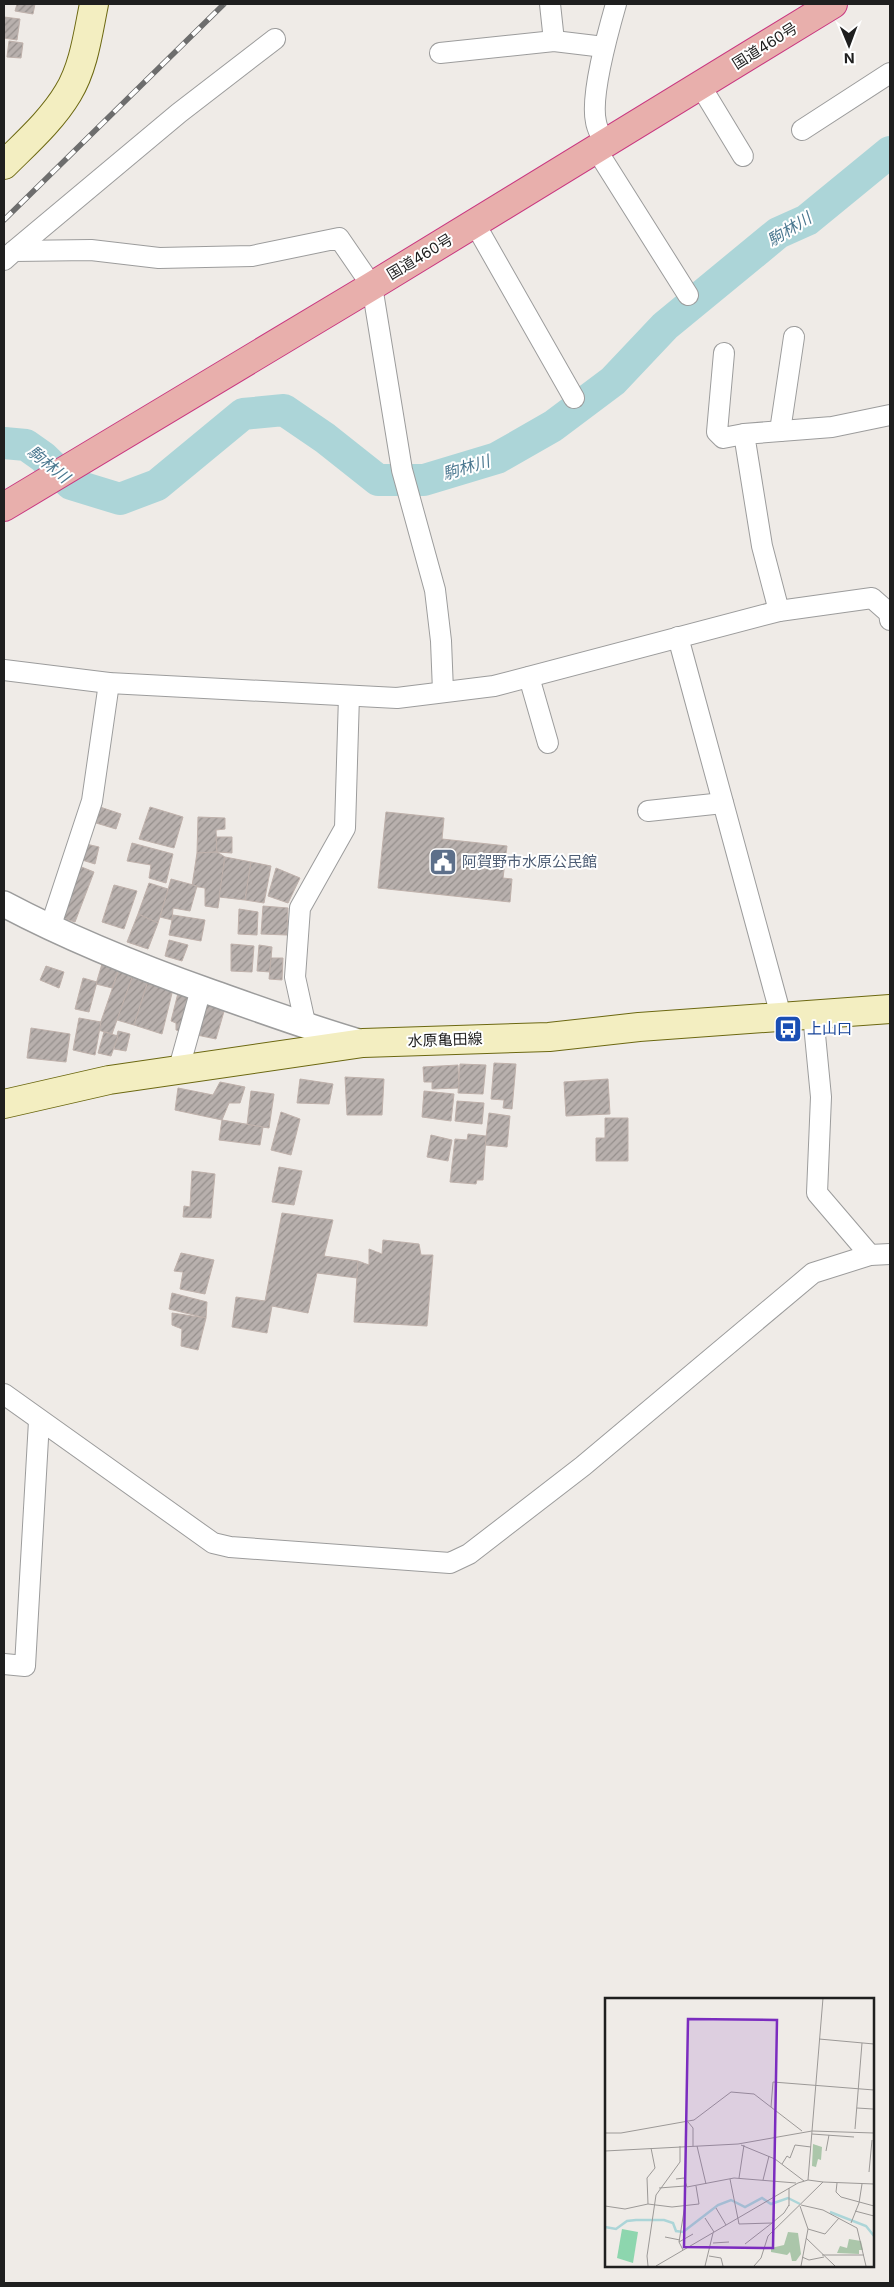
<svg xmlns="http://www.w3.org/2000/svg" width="894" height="2287" font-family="Inter,'Noto Sans JP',sans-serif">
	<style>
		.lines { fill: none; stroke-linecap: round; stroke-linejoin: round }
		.river { stroke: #acd5d8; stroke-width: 32 }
		.building { fill: url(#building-hatch); stroke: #bfb1ab }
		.minor-casing { stroke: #9c9c9c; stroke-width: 22 }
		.tertiary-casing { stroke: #9c9c9c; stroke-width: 28 }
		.secondary-casing { stroke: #6c6811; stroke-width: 30 }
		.trunk-casing { stroke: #c93880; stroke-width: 30 }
		.minor { stroke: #fff; stroke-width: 20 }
		.tertiary { stroke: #fff; stroke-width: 25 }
		.secondary { stroke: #f3eec1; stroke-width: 28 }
		.trunk { stroke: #e8afac; stroke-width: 28 }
		.rail-casing { stroke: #6d6d6d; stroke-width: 5.5 }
		.rail { stroke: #fff; stroke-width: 4; stroke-dasharray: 11; stroke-linecap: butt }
		.labels { text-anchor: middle; stroke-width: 4; stroke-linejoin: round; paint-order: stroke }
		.street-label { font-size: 15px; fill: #1f1f1f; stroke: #fff }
		.service-label { font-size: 15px; fill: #4e5e75; stroke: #fff; text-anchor: start }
		.transit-label { font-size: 15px; fill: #164399; stroke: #fff; text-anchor: start }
		.water-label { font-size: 16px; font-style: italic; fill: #4b7890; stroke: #fff }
		.inset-river { fill: none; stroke: #acd5d8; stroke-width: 2.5 }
		.inset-road { fill: none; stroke: #9c9997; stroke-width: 1 }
		.view { fill: #7b2cbf; fill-opacity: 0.15; stroke: #7b2cbf; stroke-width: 2.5 }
		.inset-edge { fill: none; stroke: #1f1f1f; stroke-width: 2.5 }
	</style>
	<defs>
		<pattern id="building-hatch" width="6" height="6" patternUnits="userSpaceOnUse" patternTransform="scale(1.25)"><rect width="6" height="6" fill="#b8b0ad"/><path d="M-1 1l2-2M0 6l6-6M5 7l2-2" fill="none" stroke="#958f8c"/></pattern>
	</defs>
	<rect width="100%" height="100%" fill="#efebe7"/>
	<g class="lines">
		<path class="river" d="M4,443L26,445L43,457L71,484L120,499L157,485L243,414L284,410L325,438L378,480H424L497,458L553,426L613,381L665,326L778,233L807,220L890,152"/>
	</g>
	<g class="building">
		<path d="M17,4H35L33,14L15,11Z"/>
		<path d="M4,17L20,19L17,40L4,38Z"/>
		<path d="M9,41L23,43L21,58L7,57Z"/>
		<path d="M100,807L121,814L116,829L96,823Z"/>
		<path d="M150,807L183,817L174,848L139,839Z"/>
		<path d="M386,812L444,818L442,839L507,846L503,878L512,879L510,902L378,888Z"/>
		<path d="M198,817L225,818V829L216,830L217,852L197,853Z"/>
		<path d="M216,837H232V853L217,852Z"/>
		<path d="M132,843L173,854L166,883L149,878L151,865L127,861Z"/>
		<path d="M86,844L99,847L95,864L82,860Z"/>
		<path d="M217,852L225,857L218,908L205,906V888L192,886L197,853Z"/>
		<path d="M225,857L251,862L245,900L219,897Z"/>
		<path d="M251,862L271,866L264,903L245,900Z"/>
		<path d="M79,866L94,872L75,922L60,917Z"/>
		<path d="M276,868L300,878L288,903L268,896Z"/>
		<path d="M171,879L197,886L190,911L173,908L172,920L160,917Z"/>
		<path d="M149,883L168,889L158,923L138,914Z"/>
		<path d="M114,885L137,891L124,929L102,922Z"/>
		<path d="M263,906L288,908L287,935L261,934Z"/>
		<path d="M239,909L258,912L257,935L238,934Z"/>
		<path d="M138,914L158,923L148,949L127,942Z"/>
		<path d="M173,915L205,920L201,941L169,935Z"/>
		<path d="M169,940L188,945L182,961L165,956Z"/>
		<path d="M231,944L254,946L252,972L231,971Z"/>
		<path d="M259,945L272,947L270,972L257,971Z"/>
		<path d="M271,958H283L282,980L269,979Z"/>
		<path d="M102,964L119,969L112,988L96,984Z"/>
		<path d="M46,966L64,972L59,988L40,980Z"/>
		<path d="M119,969L133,975L112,1034L98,1030Z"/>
		<path d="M133,975L148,981L134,1025L117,1020Z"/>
		<path d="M83,978L97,982L89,1012L75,1009Z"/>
		<path d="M148,981L173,989L162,1034L134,1025Z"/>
		<path d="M178,993L196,998L187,1033L176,1030V1023L171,1021Z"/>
		<path d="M201,1000L225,1008L216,1039L192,1034Z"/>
		<path d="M79,1018L101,1022L95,1055L73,1050Z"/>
		<path d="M31,1028L70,1034L66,1062L27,1058Z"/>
		<path d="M118,1031L130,1034L126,1051L114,1049Z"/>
		<path d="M104,1032L118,1036L111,1056L98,1053Z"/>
		<path d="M494,1063L516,1064L512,1109L503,1108L504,1100L491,1099Z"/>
		<path d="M460,1064L486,1065L483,1094L458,1093Z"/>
		<path d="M458,1065L459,1088L432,1089V1082H424L423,1067Z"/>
		<path d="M345,1077L384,1079L382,1115H347Z"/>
		<path d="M300,1079L333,1084L329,1104L297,1103Z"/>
		<path d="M608,1079L610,1114L566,1116L564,1082Z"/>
		<path d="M220,1082L245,1087L240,1103H229L222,1120L175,1110L178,1088L213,1095Z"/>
		<path d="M251,1091L274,1094L269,1128L247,1125Z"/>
		<path d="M424,1091L454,1094L451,1121L422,1117Z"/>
		<path d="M457,1101L484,1103L482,1124L455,1121Z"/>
		<path d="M281,1112L300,1119L291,1155L271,1150Z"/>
		<path d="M489,1113L510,1116L507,1147L485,1145Z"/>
		<path d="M605,1118H628V1161H596V1138H605Z"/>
		<path d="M222,1120L263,1127L260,1145L219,1140Z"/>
		<path d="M468,1134L486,1136L483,1180H477L476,1184L450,1182L455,1139L467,1140Z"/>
		<path d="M431,1135L452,1140L448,1161L427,1157Z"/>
		<path d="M279,1167L302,1171L294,1205L272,1202Z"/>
		<path d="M192,1171L215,1174L211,1218L183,1217L184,1206L190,1207Z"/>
		<path d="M282,1213L333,1220L324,1256L358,1261L357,1278L317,1273L308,1313L272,1306L267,1333L232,1327L236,1297L265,1301Z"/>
		<path d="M383,1240L419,1244L421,1255H433L427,1326L354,1322L358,1261L369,1265V1249L382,1254Z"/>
		<path d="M181,1253L214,1260L205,1294L180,1289L183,1272L174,1271Z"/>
		<path d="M172,1293L207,1302L206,1318L169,1309Z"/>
		<path d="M172,1313L206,1318L198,1350L181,1346L182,1329L172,1325Z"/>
	</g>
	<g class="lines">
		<g class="minor-casing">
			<g id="minor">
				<path d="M550,4L554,41"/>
				<path d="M440,53L554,41L604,47"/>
				<path d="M700,85L743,156"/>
				<path d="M802,130L890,73"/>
				<path d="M604,144C602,137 597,129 596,122C590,96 608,32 616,4"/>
				<path d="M596,149L688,295"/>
				<path d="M475,224L574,398"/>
				<path d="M14,251L179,113L275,39"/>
				<path d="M4,260L14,251L91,250L159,258L252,256L339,238L372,286L402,470L435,590L441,641L443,691"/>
				<path d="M724,353L717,432L723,438L744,434"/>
				<path d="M780,431L794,337"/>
				<path d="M779,611L762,546L744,434L832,427L890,415"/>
				<path d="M678,637L781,1016"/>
				<path d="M4,670L109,683L397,698L494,686L779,611L872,598L889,613L890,620"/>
				<path d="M529,677L548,743"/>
				<path d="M648,811L723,803"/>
				<path d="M50,928L92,801L109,683"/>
				<path d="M813,1014L821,1097L817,1193L870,1255"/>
				<path d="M306,1027L295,977L300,908L345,828L349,696"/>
				<path d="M179,1068L201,989"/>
				<path d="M4,1394L213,1543L230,1547L450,1563L469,1554L583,1466L813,1273L870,1255L890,1254"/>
				<path d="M4,1664L25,1666L39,1421"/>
			</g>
		</g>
		<g class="tertiary-casing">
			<path id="tertiary" d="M4,904C70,939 140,967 210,992C261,1010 310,1028 362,1043"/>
		</g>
		<g class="secondary-casing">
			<g id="secondary">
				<path d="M4,165C26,143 52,120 68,93C84,67 88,33 94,4"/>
				<path d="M4,1104L109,1080L363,1043L549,1037L639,1027L890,1009"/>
			</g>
		</g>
		<g class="trunk-casing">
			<path id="trunk" d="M4,507L372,286L833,4"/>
		</g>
		<use href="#minor" class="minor"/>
		<use href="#tertiary" class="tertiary"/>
		<use href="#secondary" class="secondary"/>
		<use href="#trunk" class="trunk"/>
		<g class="rail-casing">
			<path id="rail" d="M4,220L224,4"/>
		</g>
		<use href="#rail" class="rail"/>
	</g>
	<defs>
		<g id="civic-square" transform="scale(1.4375)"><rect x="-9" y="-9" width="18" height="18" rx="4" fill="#5c6f8a" stroke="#fff"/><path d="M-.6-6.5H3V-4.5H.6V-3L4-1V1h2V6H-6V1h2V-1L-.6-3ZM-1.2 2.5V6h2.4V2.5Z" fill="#fff"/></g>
		<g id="bus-square" transform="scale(1.4375)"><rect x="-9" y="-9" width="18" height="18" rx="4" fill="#1a4fb4" stroke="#fff"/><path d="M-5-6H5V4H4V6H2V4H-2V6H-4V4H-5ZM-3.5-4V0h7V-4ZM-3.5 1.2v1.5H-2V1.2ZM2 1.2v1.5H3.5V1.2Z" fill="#fff"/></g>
	</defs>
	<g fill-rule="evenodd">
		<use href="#civic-square" x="443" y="862"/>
		<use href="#bus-square" x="788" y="1029"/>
	</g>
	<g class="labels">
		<g class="street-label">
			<text transform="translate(765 46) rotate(-32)" y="5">国道460号</text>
			<text transform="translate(420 257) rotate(-31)" y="5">国道460号</text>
			<text transform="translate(445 1040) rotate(-2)" y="5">水原亀田線</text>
		</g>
		<g class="service-label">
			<text x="462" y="867">阿賀野市水原公民館</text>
		</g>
		<g class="transit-label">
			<text x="807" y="1034">上山口</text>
		</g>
		<g class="water-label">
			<text transform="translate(789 229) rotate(-32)" y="6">駒林川</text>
			<text transform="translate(49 464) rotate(39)" y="6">駒林川</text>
			<text transform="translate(466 467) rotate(-17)" y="6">駒林川</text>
		</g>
	</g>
	<g transform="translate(605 1998)">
		<rect width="269" height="269" fill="#efebe7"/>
		<path d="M208,146L217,149L216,162L213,161L211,169L207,168ZM183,234L193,235L196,256L191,263H187L185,254L182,257L166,254V250L179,247ZM244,241L256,243L258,252H254V256L232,255L235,248L242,250Z" fill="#abc6aa"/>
		<path d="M17,231L33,234L28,265L12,260Z" fill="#8dd6ae"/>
		<path class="inset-river" d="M225,214L261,228L269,238M0,229L11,231L22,223L31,222H59L68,225L71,233L78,234L113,207L126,202L140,209L157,200L166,206L183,200L195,206"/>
		<path class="inset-road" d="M214,41L269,46M166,109L168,84L269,92M252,110L268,111M83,124L88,130V148M250,131L257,45M0,135H16L89,122L126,94L149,96L197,133M207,136L249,139M136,147L170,161L199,183M92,148L101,186M0,153L133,146L207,133L218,0M221,153L224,137M177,166L182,158L185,160L190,147L206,149M264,174L267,142M134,180L139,147M71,181L79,180L82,189L129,180L191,185M125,181L134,226L167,225L179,215L184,207M158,182L164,158M203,182L218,184M232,185L231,194L236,199L269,208M54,190L80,188M43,206L42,180L50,170L46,150M196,207L218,212L252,230L261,268M0,208L20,211L43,206L67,209L94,206L91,188M184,208V190M195,208L203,231L196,268M111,210L121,227M250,213L269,218M100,220L109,234M246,225L254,205L257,186M203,231L220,236L234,220M60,239L75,242M201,240L230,268M74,244L88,236M108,245L124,244M140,246L167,225M78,252L74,244L80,207M217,257H259M104,258L116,260L118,268M197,259L204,262L219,259M43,268L42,258L51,197L75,164V148M51,268L193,185L203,182L207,133L269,135M100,268L108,235M149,268L156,260L163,238L218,184L269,186"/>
		<path class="view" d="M83,21L172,22L168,250L79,249Z"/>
		<rect width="269" height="269" class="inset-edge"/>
	</g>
	<rect width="894" height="2287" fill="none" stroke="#1f1f1f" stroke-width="10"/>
	<g transform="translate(849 45) rotate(179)" stroke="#ffffff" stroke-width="4" paint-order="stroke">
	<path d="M0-4L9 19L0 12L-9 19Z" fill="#1f1f1f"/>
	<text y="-8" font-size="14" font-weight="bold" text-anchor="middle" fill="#1f1f1f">N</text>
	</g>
</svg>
